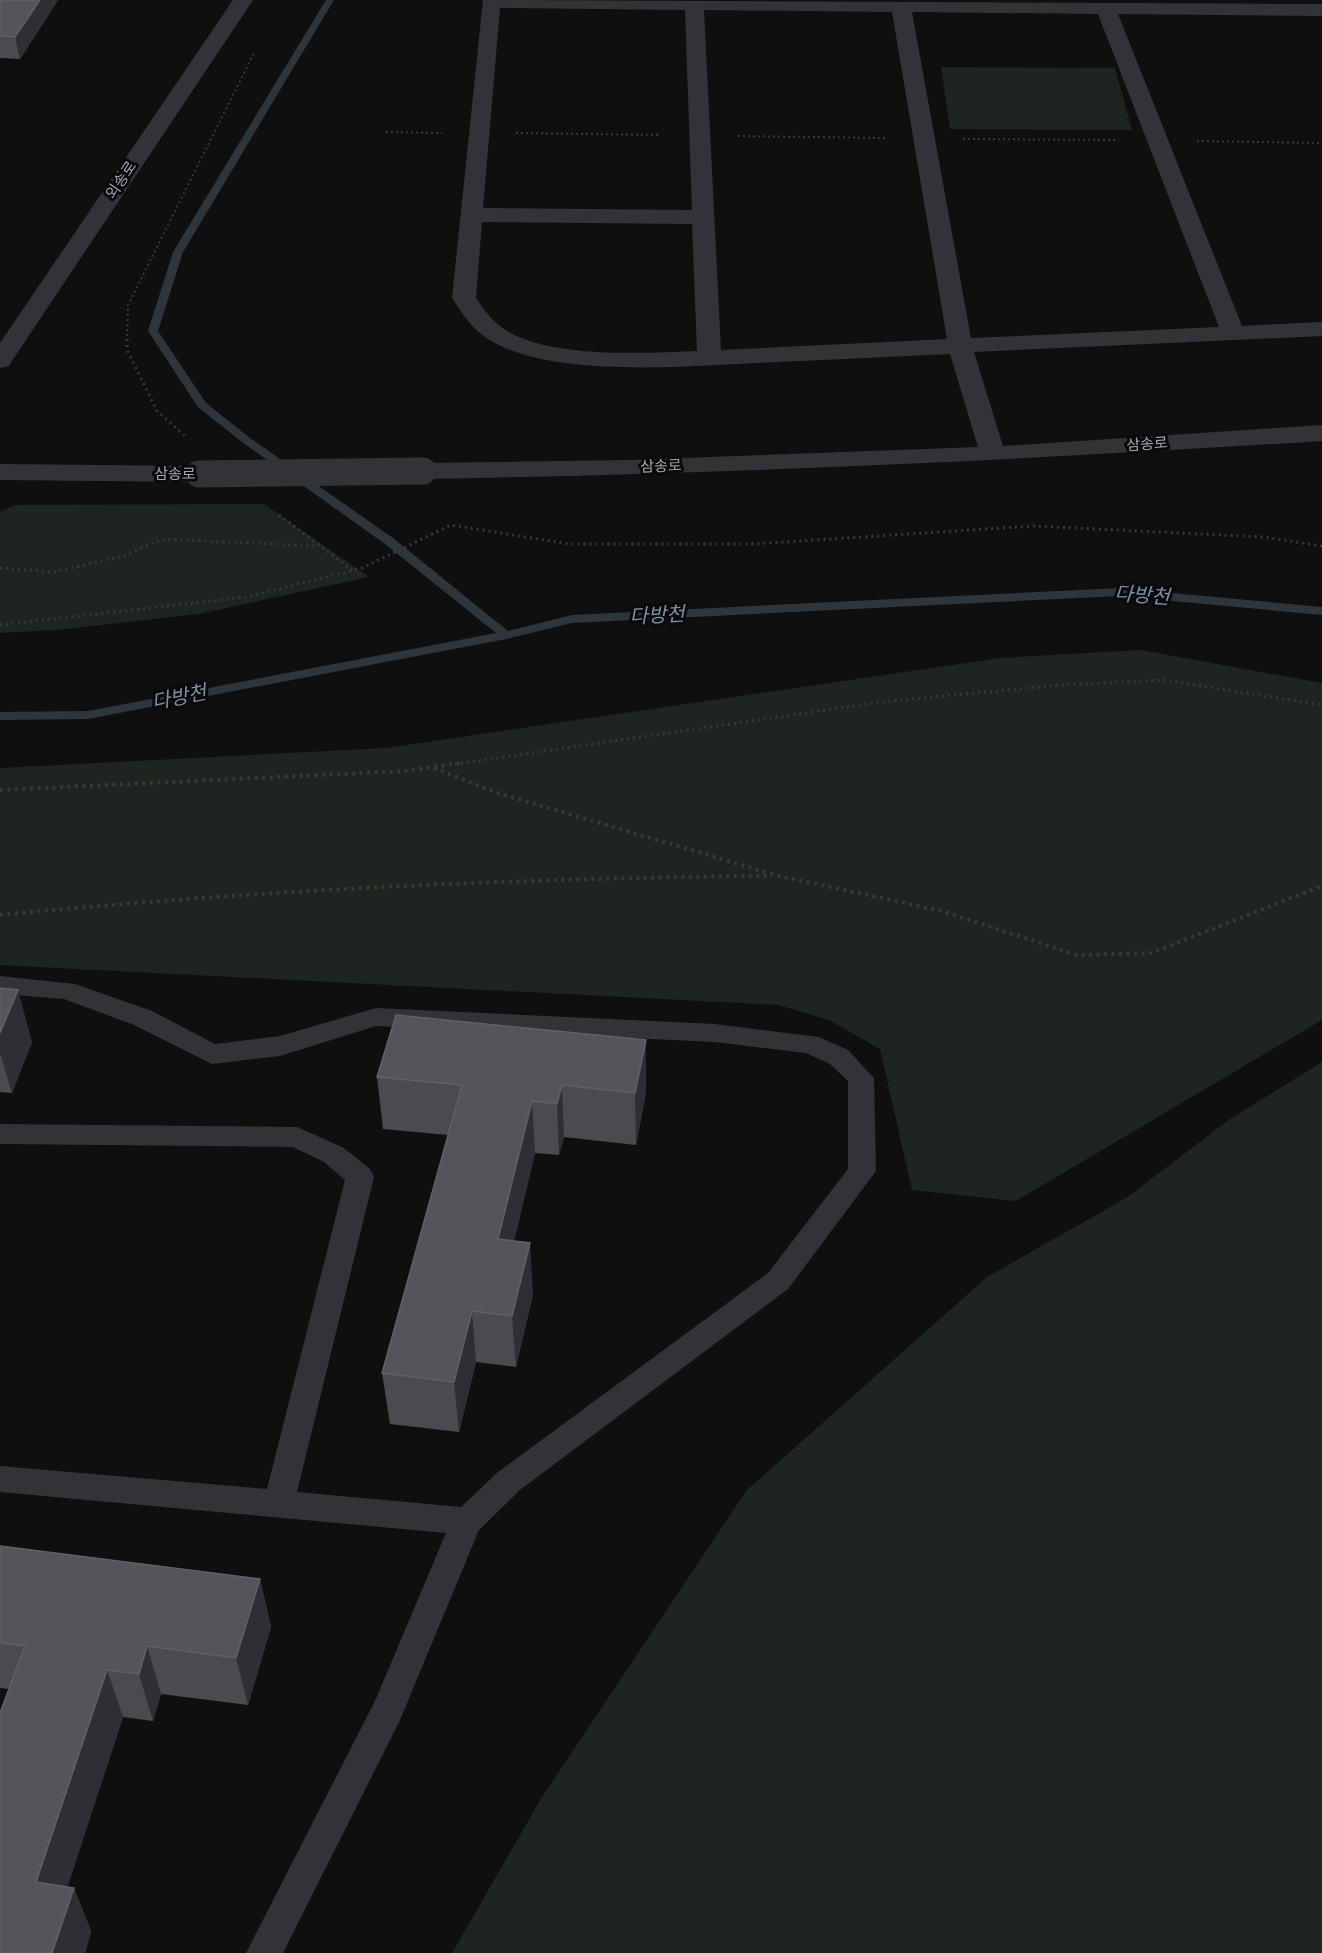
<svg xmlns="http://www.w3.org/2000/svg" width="1322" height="1953" font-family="'Golos Text','Noto Sans KR',sans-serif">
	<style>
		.green { fill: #1e241f }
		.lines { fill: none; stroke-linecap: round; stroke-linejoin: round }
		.stream { fill: #2e353b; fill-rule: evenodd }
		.path-far2 { stroke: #37383c; stroke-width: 2; stroke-dasharray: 2 3; stroke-linecap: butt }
		.path-far1 { stroke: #37383c; stroke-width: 3; stroke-dasharray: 2 4; stroke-linecap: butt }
		.path { stroke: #37383c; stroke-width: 4; stroke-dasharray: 3 4.5; stroke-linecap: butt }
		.service { fill: #323337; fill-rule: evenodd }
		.minor { fill: #323337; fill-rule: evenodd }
		.minor-bridge { stroke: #323337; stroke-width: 27 }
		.wall { fill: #4a4b4f }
		.shaded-wall { fill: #2e2f32 }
		.building { fill: #53555a; stroke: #606167; stroke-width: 1.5 }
		.labels { text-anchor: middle; stroke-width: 6; stroke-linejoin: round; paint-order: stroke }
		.far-street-label { font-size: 15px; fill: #a2a6b0; stroke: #0a0a0b }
		.water-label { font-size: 20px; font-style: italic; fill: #7b92a8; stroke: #0a0a0b }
	</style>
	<rect width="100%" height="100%" fill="#0f0f10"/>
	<g class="green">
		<path d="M941,67L1115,68L1132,130L950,129Z"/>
		<path d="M264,504L369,577L199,614L58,630L0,633V512L15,505Z"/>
		<path d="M1141,650L1322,683V1020L1016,1201L912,1190L880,1049L829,1020L778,1005L0,965V768L386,748L1000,658Z"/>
		<path d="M1322,1062V1953H452L542,1797L746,1491L987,1277L1126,1198L1230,1119Z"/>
	</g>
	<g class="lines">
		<path class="stream" d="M326,0H334L183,252L158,331L206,403L250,438L393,538L508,631L572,615L1119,588L1322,607V615L1119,596L572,623L506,639L88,719L0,720V712L88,711L496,633L385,544L242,442L198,407L148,331L173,252Z"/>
		<g class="path-far2">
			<path d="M386,132L442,133"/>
			<path d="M516,133L661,135"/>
			<path d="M738,136L886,138"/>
			<path d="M963,139L1117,140"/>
			<path d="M1197,141L1322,143"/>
			<path d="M127,341L128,305L255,51"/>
		</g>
		<g class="path-far1">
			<path d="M127,339V350L157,411L186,437"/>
			<path d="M279,515L352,570"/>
			<path d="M0,568L55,572L123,556L162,539L319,546"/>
			<path d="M0,625L246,597L362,568L451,525L569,544H753L1033,526L1264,537L1322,546"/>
			<path d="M449,765L881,702L1061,685L1164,680L1322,705"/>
		</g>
		<g class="path">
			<path d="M434,768L498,793L779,876L942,911L1077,955L1151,953L1322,886"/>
			<path d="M0,790L406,771L460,763"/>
			<path d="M0,915C256,890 515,878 772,876"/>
		</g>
		<path class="service" d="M0,976L75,984L152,1011L215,1044L280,1036L376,1008L715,1024L819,1037L848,1050L874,1078L876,1171L788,1289L520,1490L479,1530L400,1720L283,1953H246L375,1701L446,1533L0,1492V1466L267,1489L345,1180L324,1162L293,1147L0,1144V1124L297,1127L344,1148L370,1169L374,1177L297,1492L461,1507L498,1472L768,1273L848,1169V1081L830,1064L806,1053L715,1042L376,1026L280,1056L212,1064L134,1025L64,999L0,994Z"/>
		<g class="minor">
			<path d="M233,0H253L12,361L9,366L0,368V343Z"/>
			<path d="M483,0L1322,4V16L1118,14L1242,326L1322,322V336L974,352L1003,446L1322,425V441C1022,460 724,474 423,479L414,476L410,471L414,466L423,463L629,460L978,447L950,354C886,357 822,360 758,363C685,366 551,379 488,339C472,329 462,313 452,298ZM500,8L685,10L692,210L483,208ZM704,10L892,12L947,339L721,350ZM912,12L1098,14L1219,327L971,338ZM482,222L692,224L697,351C643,353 550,359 504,329C492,321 484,310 476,298Z"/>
			<path d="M0,464L199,466L208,468L212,474L208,480L199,482L0,480Z"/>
		</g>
		<path class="minor-bridge" d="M199,474L423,471"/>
	</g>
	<g class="wall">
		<path d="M0,0H58L20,59L0,58Z"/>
		<path d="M0,988L32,1042L12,1093L0,1092Z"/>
		<path d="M396,1015L646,1092L636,1145L564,1137L559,1155L535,1153L514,1241L533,1294L516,1367L476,1362L459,1432L390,1424L382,1373L448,1135L383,1129L377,1077Z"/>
		<path d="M0,1546L260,1579L271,1627L248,1705L161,1694L153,1721L123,1717L67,1887L74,1888L91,1931L85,1953H0L9,1689L0,1688Z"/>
	</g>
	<g class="shaded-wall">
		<path d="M40,0H58L20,59L15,37Z"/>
		<path d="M18,990L32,1042L12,1093L0,1053V1033Z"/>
		<path d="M646,1040V1092L636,1145L635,1093Z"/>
		<path d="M562,1085L564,1137L559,1155L557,1104Z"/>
		<path d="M532,1101L535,1153L502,1290L498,1239Z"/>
		<path d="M530,1243L533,1294L516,1367L512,1316Z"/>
		<path d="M472,1311L476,1362L459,1432L454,1382Z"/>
		<path d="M260,1579L271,1627L248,1705L236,1658Z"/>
		<path d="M147,1646L161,1694L153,1721L139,1674Z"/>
		<path d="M107,1670L123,1717L55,1926L36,1882Z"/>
		<path d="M74,1888L91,1931L85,1953H52Z"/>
	</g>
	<g class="building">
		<path d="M0,0H40L15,37L0,36Z"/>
		<path d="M0,988L18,990L0,1033Z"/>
		<path d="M396,1015L646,1040L635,1093L562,1085L557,1104L532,1101L498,1239L530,1243L512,1316L472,1311L454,1382L382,1373L462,1085L377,1077Z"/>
		<path d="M0,1546L260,1579L236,1658L147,1646L139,1674L107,1670L36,1882L74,1888L52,1953H0V1713L25,1646L0,1643Z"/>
	</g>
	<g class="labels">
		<g class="far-street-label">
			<text transform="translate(121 180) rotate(-56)" y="5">외송로</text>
			<text transform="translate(1147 444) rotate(-4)" y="5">삼송로</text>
			<text transform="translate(661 466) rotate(-2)" y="5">삼송로</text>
			<text x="175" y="479">삼송로</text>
		</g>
		<g class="water-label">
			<text transform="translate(1142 595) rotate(4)" y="7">다방천</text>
			<text transform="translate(657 615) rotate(-3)" y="7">다방천</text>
			<text transform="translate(179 697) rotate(-11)" y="7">다방천</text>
		</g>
	</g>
</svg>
